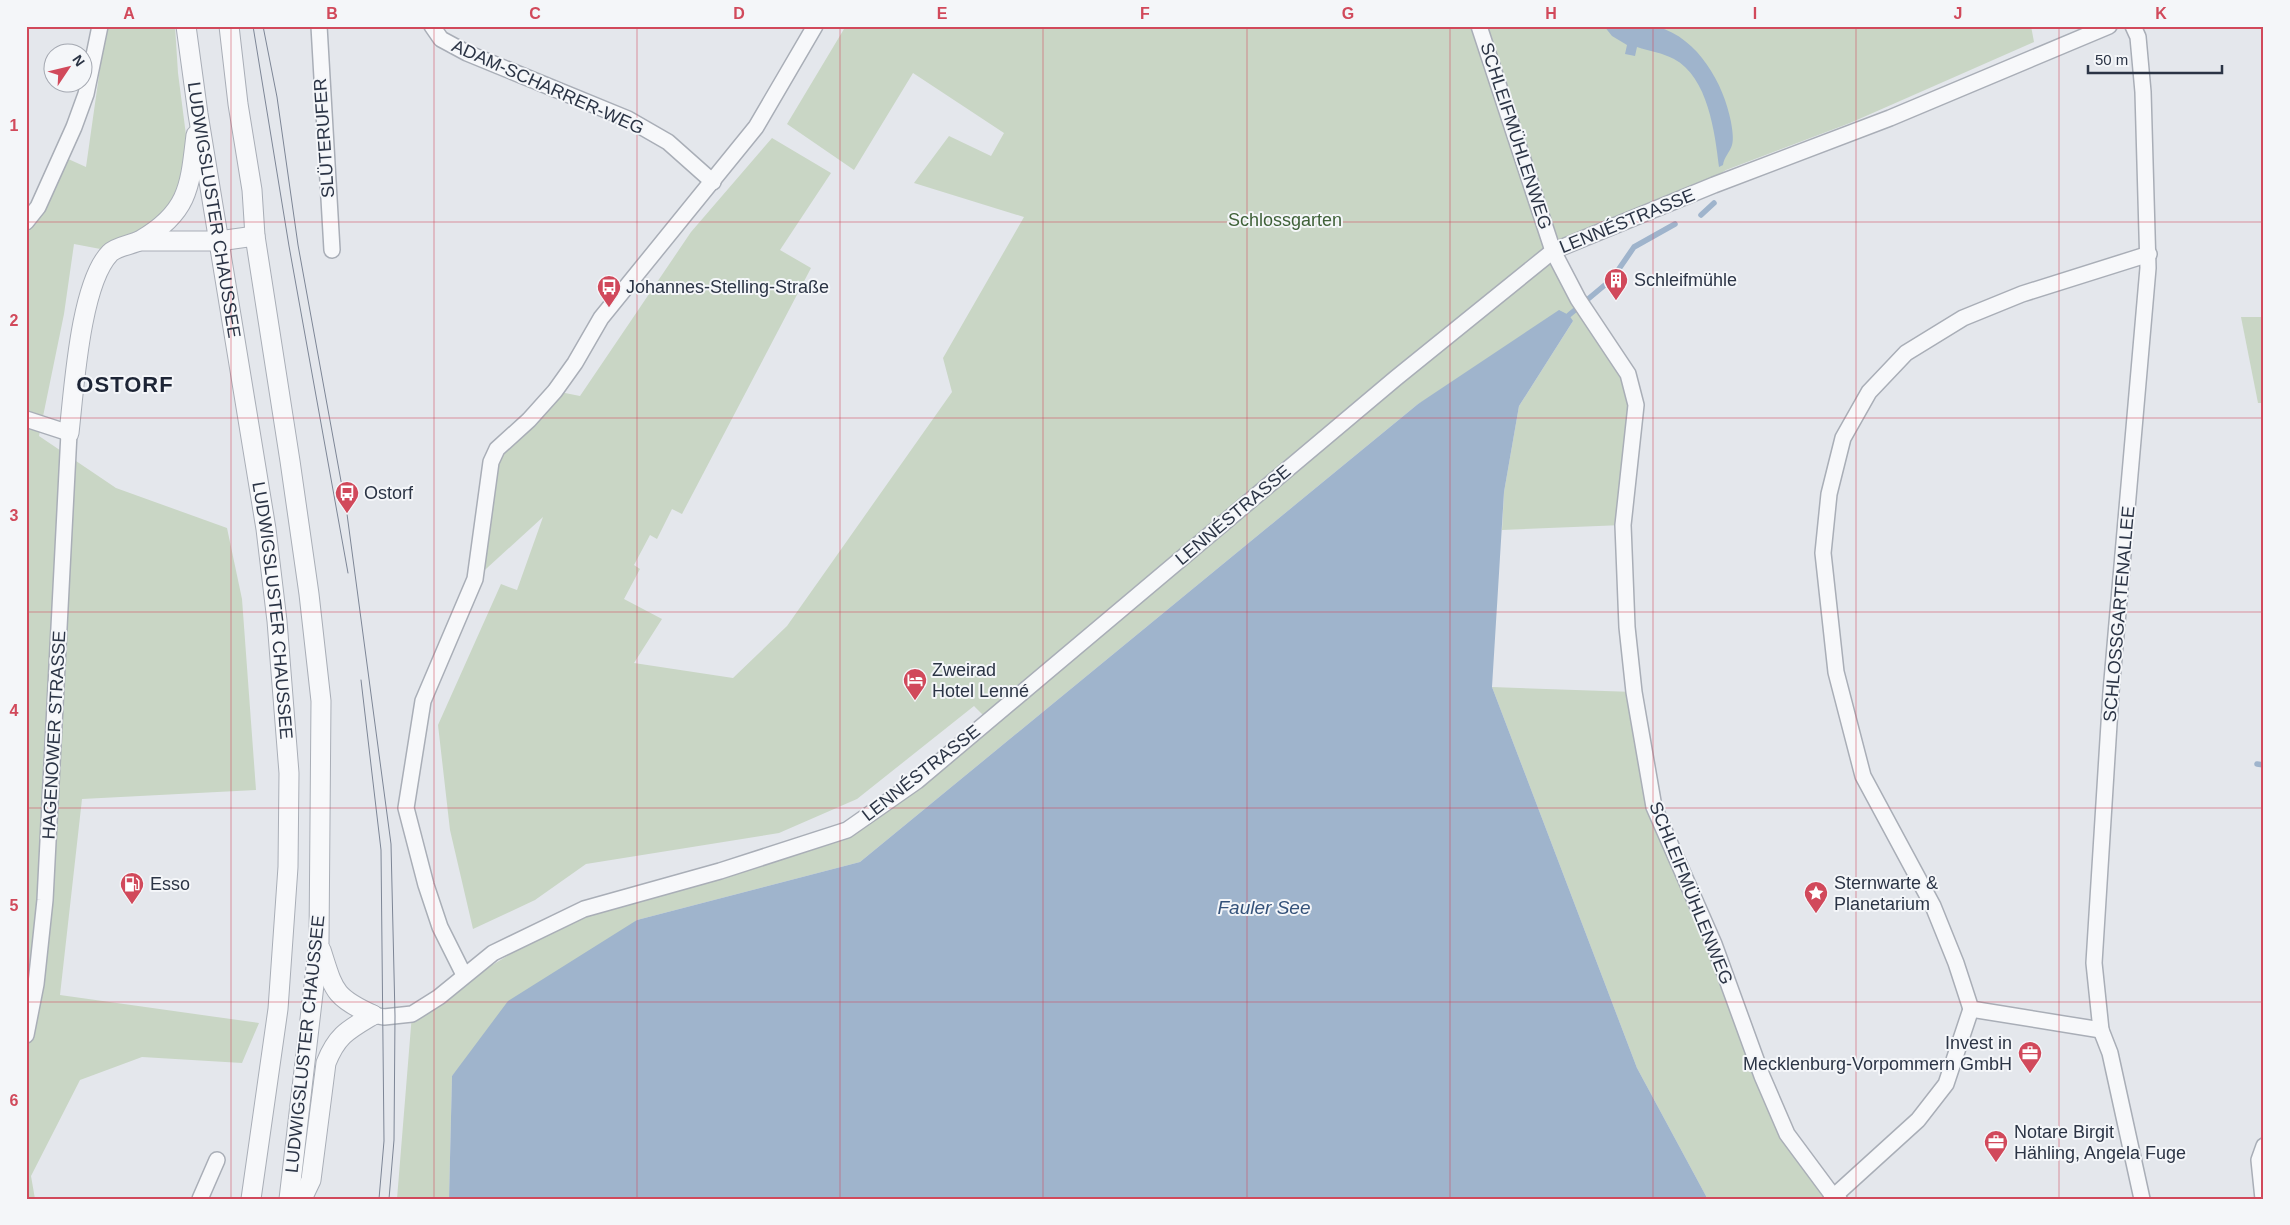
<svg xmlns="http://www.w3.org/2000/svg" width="2290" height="1225" font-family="Arial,sans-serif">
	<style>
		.green { fill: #c9d6c5 }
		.water { fill: #9fb4cc }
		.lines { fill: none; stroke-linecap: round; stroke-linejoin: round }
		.stream { stroke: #9fb4cc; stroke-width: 5.5 }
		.minor-casing { stroke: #a9aeb7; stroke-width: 18 }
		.tertiary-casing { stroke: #a9aeb7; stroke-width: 21 }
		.minor { stroke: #f7f8fa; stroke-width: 15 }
		.tertiary { stroke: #f7f8fa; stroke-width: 19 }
		.tram { stroke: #7d8696; stroke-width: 1 }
		.grid { fill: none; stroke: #d1495b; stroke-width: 1; stroke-opacity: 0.55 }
		.labels { text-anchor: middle; stroke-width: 4; stroke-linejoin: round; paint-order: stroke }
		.street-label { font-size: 18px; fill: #2b3445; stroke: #f4f6f9 }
		.park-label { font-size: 18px; fill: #3f6138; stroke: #f4f6f9 }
		.poi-label { font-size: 18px; fill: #2b3445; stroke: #f4f6f9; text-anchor: start }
		.water-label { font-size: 19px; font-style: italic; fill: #34527a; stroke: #f4f6f9 }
		.district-label { font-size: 22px; font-weight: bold; letter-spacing: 1px; fill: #1d2536; stroke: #f4f6f9 }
		.neatline { fill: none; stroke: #d1495b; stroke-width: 2 }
		.grid-label { font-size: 16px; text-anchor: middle; font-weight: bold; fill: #d1495b }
	</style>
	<rect width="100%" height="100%" fill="#e4e7ec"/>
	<g class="green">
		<path d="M106,26H175L178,73L191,174L178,211L111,251L74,244L64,314L39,436L116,488L227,528L242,599L256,790L82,799L60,995L259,1023L242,1063L142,1057L80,1080L31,1176L35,1199H26V237L66,158L86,167Z"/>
		<path d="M841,26H2031L2034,42L1850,123L1726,170L1674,202L1554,251L1636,405L1623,525L1502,530L1504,492L1519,406L1573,321L1418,404L860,862L637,920L452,1076L449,1199H397L412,1014L584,909L847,830L985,717L974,706L857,799L779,833L586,864L535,900L473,929L450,830L438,725L501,584L517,590L543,517L475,579L486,489L510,438L555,391L580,396L691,232L772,138L831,173L780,250L811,268L682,514L672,509L657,539L650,535L634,565L640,569L624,599L662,619L634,663L733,678L787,626L952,392L943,358L1024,217L914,183L949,136L991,156L1004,133L913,73L854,170L787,124L844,29Z"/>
		<path d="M2241,317H2264V403H2258Z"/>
		<path d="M1492,687L1634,692L1654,807L1762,1076L1831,1199H1706V1196L1637,1068Z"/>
	</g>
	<g class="water">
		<path d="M1604,26C1619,26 1644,23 1658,27C1698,38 1724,84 1731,122C1732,128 1734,139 1732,145C1730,152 1724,157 1723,165L1719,167C1715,133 1708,77 1674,59C1663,53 1649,51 1637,47L1635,56L1625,54L1627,45L1612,36Z"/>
		<path d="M1559,310L1569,315L1573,321L1519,406L1504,492L1492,687L1637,1068L1706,1196V1199H449L452,1076L508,1001L637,920L860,862L1418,404Z"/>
	</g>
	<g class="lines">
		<g class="stream">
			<path d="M1701,215L1714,203"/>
			<path d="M1569,315L1612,279L1634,247L1675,224"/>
			<path d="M2257,764L2264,765"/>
		</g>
		<g class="minor-casing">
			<g id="minor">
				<path d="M319,26L332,250"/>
				<path d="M432,26L441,39L467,53L628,119L668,142L713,182"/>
				<path d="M1479,26L1553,251L1578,299L1628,374L1636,405L1623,525L1627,627L1634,692L1654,807L1714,944L1762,1076L1787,1134L1833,1196L1839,1199"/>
				<path d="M2133,26L2138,37L2143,92L2148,268L2111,692L2094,963L2101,1030L2110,1053L2142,1199"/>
				<path d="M26,222L38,207L74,127L86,94L100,26"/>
				<path d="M26,419L69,433L45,900L36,984L26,1035"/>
				<path d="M464,975L440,927L426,885L406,808L423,701L475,579L491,462L497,449L529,420L555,391L575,363L601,318L756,127L815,26"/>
				<path d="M373,1015L384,1017L412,1014L439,997L493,953L584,909L720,871L847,830L917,781L1396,378L1553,251L1714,185L1890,118L2109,26"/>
				<path d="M2101,1030L1971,1009L1956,963L1933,906L1863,776L1836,672L1823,553L1829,494L1843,438L1869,392L1906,353L1963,318L2022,294L2149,254"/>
				<path d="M200,1199L217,1160"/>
				<path d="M1831,1199L1918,1120L1946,1084L1971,1009"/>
				<path d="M2263,1199L2259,1160L2264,1146"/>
			</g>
		</g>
		<g class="tertiary-casing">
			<g id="tertiary">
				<path id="s1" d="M186,26L198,114L266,529L277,621L289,773L288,867L278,1009L251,1199"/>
				<path d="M229,26L238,104L252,190L255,236L290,461L309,594L321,701L319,942L289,1199"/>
				<path d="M140,241H219L255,236"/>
				<path d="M69,433C74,390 80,284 110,253C117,246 132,245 141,240C189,212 190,186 196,135"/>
				<path d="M321,950C334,990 333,997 373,1015"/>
				<path d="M302,1199L311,1180L326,1063C337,1035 348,1030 373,1015"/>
			</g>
		</g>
		<use href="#minor" class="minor"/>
		<use href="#tertiary" class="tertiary"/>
		<g class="tram">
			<path d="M253,26L289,246L348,573"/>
			<path d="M263,26L277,97L298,245L347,514L391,844L395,1016L394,1140L389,1199"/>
			<path d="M361,680L381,850L384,1141L379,1199"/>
		</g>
	</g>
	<path class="grid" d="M231,26V1199M434,26V1199M637,26V1199M840,26V1199M1043,26V1199M1247,26V1199M1450,26V1199M1653,26V1199M1856,26V1199M2059,26V1199M26,222H2264M26,418H2264M26,612H2264M26,808H2264M26,1002H2264"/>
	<defs>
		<g id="building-pin" transform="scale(1.25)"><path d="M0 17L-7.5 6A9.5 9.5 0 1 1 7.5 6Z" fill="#d1495b" stroke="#f4f6f9"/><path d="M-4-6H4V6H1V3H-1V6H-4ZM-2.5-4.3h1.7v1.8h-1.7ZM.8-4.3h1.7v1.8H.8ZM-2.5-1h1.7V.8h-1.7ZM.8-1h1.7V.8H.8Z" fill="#fff"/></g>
		<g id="bus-pin" transform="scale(1.25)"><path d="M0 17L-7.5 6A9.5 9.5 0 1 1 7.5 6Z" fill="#d1495b" stroke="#f4f6f9"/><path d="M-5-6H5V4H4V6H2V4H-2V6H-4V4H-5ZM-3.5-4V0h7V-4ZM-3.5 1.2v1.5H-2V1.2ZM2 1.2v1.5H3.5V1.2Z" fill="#fff"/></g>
		<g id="hotel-pin" transform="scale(1.25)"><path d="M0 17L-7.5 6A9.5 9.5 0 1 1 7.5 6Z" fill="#d1495b" stroke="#f4f6f9"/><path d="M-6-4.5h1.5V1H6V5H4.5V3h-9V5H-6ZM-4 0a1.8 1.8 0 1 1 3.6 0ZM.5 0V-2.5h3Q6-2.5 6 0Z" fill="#fff"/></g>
		<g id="fuel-pin" transform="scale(1.25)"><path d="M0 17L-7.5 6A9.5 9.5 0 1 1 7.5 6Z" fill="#d1495b" stroke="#f4f6f9"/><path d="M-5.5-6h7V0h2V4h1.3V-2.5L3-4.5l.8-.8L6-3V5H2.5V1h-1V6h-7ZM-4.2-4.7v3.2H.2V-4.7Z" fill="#fff"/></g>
		<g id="sight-pin" transform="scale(1.25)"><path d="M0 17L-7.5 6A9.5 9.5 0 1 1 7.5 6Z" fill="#d1495b" stroke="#f4f6f9"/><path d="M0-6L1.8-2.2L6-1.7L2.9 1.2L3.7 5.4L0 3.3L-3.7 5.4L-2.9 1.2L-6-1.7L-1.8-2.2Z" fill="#fff"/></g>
		<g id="office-pin" transform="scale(1.25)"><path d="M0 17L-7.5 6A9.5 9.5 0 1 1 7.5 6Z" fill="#d1495b" stroke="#f4f6f9"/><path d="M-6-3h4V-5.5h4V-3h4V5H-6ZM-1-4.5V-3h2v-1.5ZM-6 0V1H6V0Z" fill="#fff"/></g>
	</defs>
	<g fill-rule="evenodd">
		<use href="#building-pin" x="1616" y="280"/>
		<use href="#bus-pin" x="609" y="287"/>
		<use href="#bus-pin" x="347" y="493"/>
		<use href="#hotel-pin" x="915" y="680"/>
		<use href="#fuel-pin" x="132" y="884"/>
		<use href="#sight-pin" x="1816" y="893"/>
		<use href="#office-pin" x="2030" y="1053"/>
		<use href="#office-pin" x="1996" y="1142"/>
	</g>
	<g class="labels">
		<g class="street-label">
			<text transform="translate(548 87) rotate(24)" y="6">ADAM-SCHARRER-WEG</text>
			<text transform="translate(1516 136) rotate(72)" y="6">SCHLEIFMÜHLENWEG</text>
			<text transform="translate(324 138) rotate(-94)" y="6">SLÜTERUFER</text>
			<text dy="6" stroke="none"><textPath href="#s1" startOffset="186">LUDWIGSLUSTER CHAUSSEE</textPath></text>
			<text transform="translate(1627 221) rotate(-22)" y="6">LENNÉSTRASSE</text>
			<text transform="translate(1233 515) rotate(-40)" y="6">LENNÉSTRASSE</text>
			<text dy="6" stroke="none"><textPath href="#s1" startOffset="591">LUDWIGSLUSTER CHAUSSEE</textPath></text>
			<text transform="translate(2119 614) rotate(-85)" y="6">SCHLOSSGARTENALLEE</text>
			<text transform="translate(54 735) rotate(-87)" y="6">HAGENOWER STRASSE</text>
			<text transform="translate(921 773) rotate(-38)" y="6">LENNÉSTRASSE</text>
			<text transform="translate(1691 893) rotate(68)" y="6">SCHLEIFMÜHLENWEG</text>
			<text transform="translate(305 1044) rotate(-84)" y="6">LUDWIGSLUSTER CHAUSSEE</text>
		</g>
		<g class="park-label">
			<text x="1285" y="226">Schlossgarten</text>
		</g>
		<g class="poi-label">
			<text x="1634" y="286">Schleifmühle</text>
			<text x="626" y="293">Johannes-Stelling-Straße</text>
			<text x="364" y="499">Ostorf</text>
			<text x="932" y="676">Zweirad<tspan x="932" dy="21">Hotel Lenné</tspan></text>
			<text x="1834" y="889">Sternwarte &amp;<tspan x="1834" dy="21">Planetarium</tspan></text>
			<text x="150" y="890">Esso</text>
			<text x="2012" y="1049" text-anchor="end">Invest in<tspan x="2012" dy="21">Mecklenburg-Vorpommern GmbH</tspan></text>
			<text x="2014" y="1138">Notare Birgit<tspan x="2014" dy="21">Hähling, Angela Fuge</tspan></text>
		</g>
		<g class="water-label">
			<text x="1264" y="914">Fauler See</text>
		</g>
		<g class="district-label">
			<text x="125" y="392">OSTORF</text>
		</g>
	</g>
	<rect width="2290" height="1225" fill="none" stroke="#f4f6f9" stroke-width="55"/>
	<g transform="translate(68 68) rotate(55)"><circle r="24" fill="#f4f6f9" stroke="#a4a8b1"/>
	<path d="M0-4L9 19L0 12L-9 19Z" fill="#d1495b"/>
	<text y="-8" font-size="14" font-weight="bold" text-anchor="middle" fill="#2b3445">N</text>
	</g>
	<path d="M2088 65v8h134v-8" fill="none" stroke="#2b3445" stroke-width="2.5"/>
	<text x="2095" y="65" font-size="15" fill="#2b3445" stroke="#f4f6f9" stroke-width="4" paint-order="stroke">50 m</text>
	<rect x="28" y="28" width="2234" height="1170" class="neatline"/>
	<g class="grid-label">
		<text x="129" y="19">A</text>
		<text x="332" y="19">B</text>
		<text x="535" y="19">C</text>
		<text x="739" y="19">D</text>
		<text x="942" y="19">E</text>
		<text x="1145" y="19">F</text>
		<text x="1348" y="19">G</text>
		<text x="1551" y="19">H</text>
		<text x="1755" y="19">I</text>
		<text x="1958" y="19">J</text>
		<text x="2161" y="19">K</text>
		<text x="14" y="131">1</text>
		<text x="14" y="326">2</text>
		<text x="14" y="521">3</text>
		<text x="14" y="716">4</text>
		<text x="14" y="911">5</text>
		<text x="14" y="1106">6</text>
	</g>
</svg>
